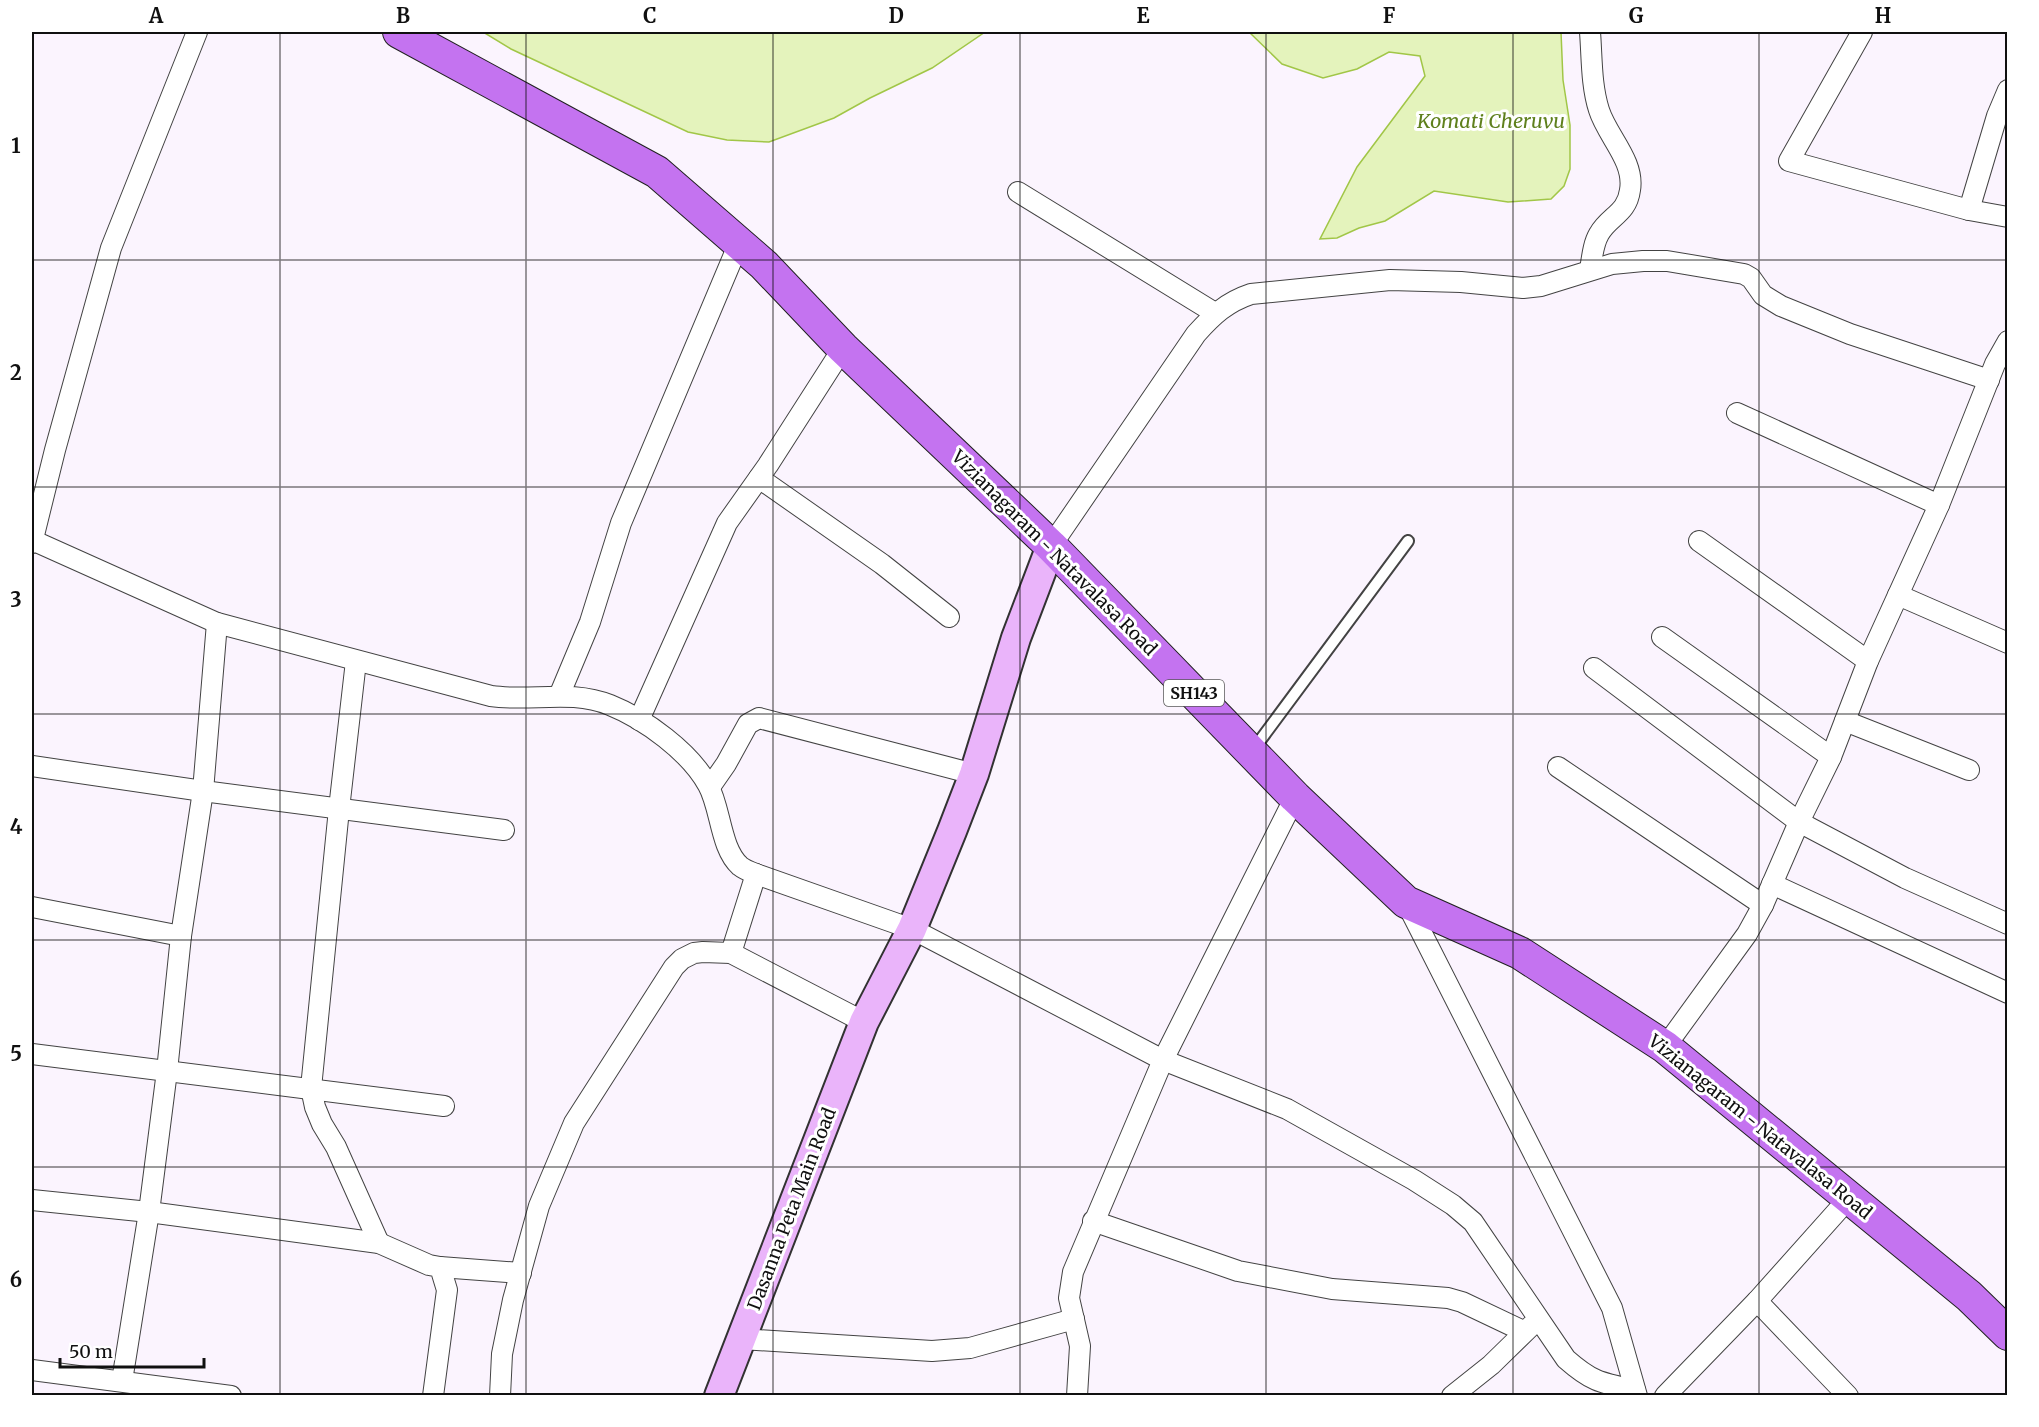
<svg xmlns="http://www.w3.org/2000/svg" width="2039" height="1427" font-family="Merriweather,serif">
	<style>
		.water { fill: #e4f3bc; stroke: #a1c647; stroke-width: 1.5 }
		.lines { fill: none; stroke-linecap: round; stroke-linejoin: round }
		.lane-casing { stroke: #434343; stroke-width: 14 }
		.street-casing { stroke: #434343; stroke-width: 22 }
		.secondary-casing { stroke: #323232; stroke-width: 32 }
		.primary-casing { stroke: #212121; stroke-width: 34 }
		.lane { stroke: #fff; stroke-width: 10 }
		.street { stroke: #fff; stroke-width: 20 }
		.secondary { stroke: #eab4fa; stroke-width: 28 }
		.primary { stroke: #c473f0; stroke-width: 32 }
		.grid { fill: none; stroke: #101010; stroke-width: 1.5; stroke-opacity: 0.55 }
		.labels { text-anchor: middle; stroke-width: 6; stroke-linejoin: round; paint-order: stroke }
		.shield { fill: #fff; stroke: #585858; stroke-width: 1.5 }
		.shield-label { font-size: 16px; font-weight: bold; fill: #101010 }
		.street-label { font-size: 18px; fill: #101010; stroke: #fff }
		.water-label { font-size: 20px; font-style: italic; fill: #5f801d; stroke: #fff }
		.neatline { fill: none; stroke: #101010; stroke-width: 2 }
		.grid-label { font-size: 20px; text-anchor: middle; font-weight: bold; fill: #101010 }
	</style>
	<rect width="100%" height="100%" fill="#fbf4fe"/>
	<g class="water">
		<path d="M483,32H985L932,68L870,98L834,118L769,142L727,140L688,132L511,49Z"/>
		<path d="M1249,32H1561L1563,80L1570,125V169L1564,186L1551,199L1508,202L1434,191L1385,221L1359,228L1337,238L1320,239L1357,167L1425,76L1420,56L1389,52L1357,69L1323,78L1282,64Z"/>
	</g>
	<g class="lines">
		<g class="lane-casing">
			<path id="lane" d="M1253,750L1408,541"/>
		</g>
		<g class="street-casing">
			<g id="street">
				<path d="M1590,32C1592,57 1591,85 1599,110C1607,136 1635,161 1630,190C1627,214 1609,216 1599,234C1593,244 1592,258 1590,270"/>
				<path d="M1862,32L1789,161L1969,210L2008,217"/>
				<path d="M1018,192L1215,313"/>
				<path d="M1969,210L1997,116L2008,90"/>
				<path d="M1737,413L1939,505"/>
				<path d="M759,478L882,564L949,617"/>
				<path d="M32,540L217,623L491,696C531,702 571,689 610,705C645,719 690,752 708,785C721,808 720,848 740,866C745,870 751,872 756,874L912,929L1163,1060L1287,1109L1414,1180L1453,1205L1473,1222L1566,1359C1592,1382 1601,1383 1635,1390"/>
				<path d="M1699,541L1868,661"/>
				<path d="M32,543L55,450L111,248L197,32"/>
				<path d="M1051,546L1196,334C1213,315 1227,302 1251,294L1390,280L1461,282L1523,288L1541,286L1612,264L1643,261H1667L1744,274L1751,278L1763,295L1781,306L1850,334L1989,380"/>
				<path d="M1898,595L2008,643"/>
				<path d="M1662,637L1831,757"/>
				<path d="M356,661L339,809L311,1088L315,1107L322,1124L336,1147L379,1243"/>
				<path d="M1594,668L1799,822L1905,878L2008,924"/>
				<path d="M559,696L590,622L621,523L739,243"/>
				<path d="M639,720L727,523L768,465L843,348"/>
				<path d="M1845,721L1969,770"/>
				<path d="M32,766L203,791L504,830"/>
				<path d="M1558,767L1763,905"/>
				<path d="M710,787L726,764L748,724L759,718L974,774"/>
				<path d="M1772,884L2008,993"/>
				<path d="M1406,902L1612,1308L1637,1396"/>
				<path d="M32,907L181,936"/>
				<path d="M731,953L756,874"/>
				<path d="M1665,1047L1747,934L1763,905L1799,822L1831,757L1868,661L1939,505L1995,364L2008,341"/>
				<path d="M32,1054L444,1106"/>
				<path d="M32,1200L149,1212L379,1243L429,1265L440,1267L447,1290L433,1396"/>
				<path d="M1093,1221L1238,1271L1332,1289L1448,1298L1462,1302L1523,1331"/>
				<path d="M440,1267L521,1273"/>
				<path d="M1757,1301L1848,1396"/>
				<path d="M741,1339L932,1351L970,1348L1074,1319"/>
				<path d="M32,1370L231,1396"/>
				<path d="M122,1381L149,1212L167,1071L181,936L203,791L217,623"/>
				<path d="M500,1396L502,1354L513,1300L539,1206L574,1123L674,967L682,959L694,953L703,952L731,953L864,1022"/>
				<path d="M1077,1396L1080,1346L1069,1298L1073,1272L1163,1060L1295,797"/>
				<path d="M1452,1396L1491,1365L1532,1325"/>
				<path d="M1665,1396L1757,1301L1849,1198"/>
			</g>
		</g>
		<g class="secondary-casing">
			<path id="secondary" d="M719,1396L864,1022L912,929L952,831L974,774L1016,638L1051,546"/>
		</g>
		<g class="primary-casing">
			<path id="primary" d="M399,32L657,172L764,265L843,348L1051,546L1295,797L1406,902L1520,953L1665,1047L1969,1296L2008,1334"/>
		</g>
		<use href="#lane" class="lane"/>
		<use href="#street" class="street"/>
		<use href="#secondary" class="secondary"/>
		<use href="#primary" class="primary"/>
	</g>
	<path class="grid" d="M280,32V1396M526,32V1396M773,32V1396M1020,32V1396M1266,32V1396M1513,32V1396M1759,32V1396M32,260H2008M32,487H2008M32,714H2008M32,940H2008M32,1167H2008"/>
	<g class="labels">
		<rect class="shield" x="1164" y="680" width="60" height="26" rx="4.5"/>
		<g class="shield-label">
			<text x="1194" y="699">SH143</text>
		</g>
		<g class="street-label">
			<text transform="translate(1054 553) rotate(45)" y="6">Vizianagaram - Natavalasa Road</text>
			<text transform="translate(1760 1127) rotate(39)" y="6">Vizianagaram - Natavalasa Road</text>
			<text transform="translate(792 1209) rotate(-69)" y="6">Dasanna Peta Main Road</text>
		</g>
		<g class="water-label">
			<text x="1491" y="128">Komati Cheruvu</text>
		</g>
	</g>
	<rect width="2039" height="1427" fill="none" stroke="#ffffff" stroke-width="66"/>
	<path d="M60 1358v9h144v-9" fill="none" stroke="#101010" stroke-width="3"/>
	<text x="69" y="1358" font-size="18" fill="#101010" stroke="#ffffff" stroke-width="4.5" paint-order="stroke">50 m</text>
	<rect x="33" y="33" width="1973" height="1361" class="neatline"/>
	<g class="grid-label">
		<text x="156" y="23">A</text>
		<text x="403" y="23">B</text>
		<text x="650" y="23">C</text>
		<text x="896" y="23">D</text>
		<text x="1143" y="23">E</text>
		<text x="1389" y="23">F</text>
		<text x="1636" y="23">G</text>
		<text x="1883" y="23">H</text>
		<text x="16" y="153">1</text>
		<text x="16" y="380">2</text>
		<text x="16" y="607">3</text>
		<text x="16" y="834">4</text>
		<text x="16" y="1061">5</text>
		<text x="16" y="1287">6</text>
	</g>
</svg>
